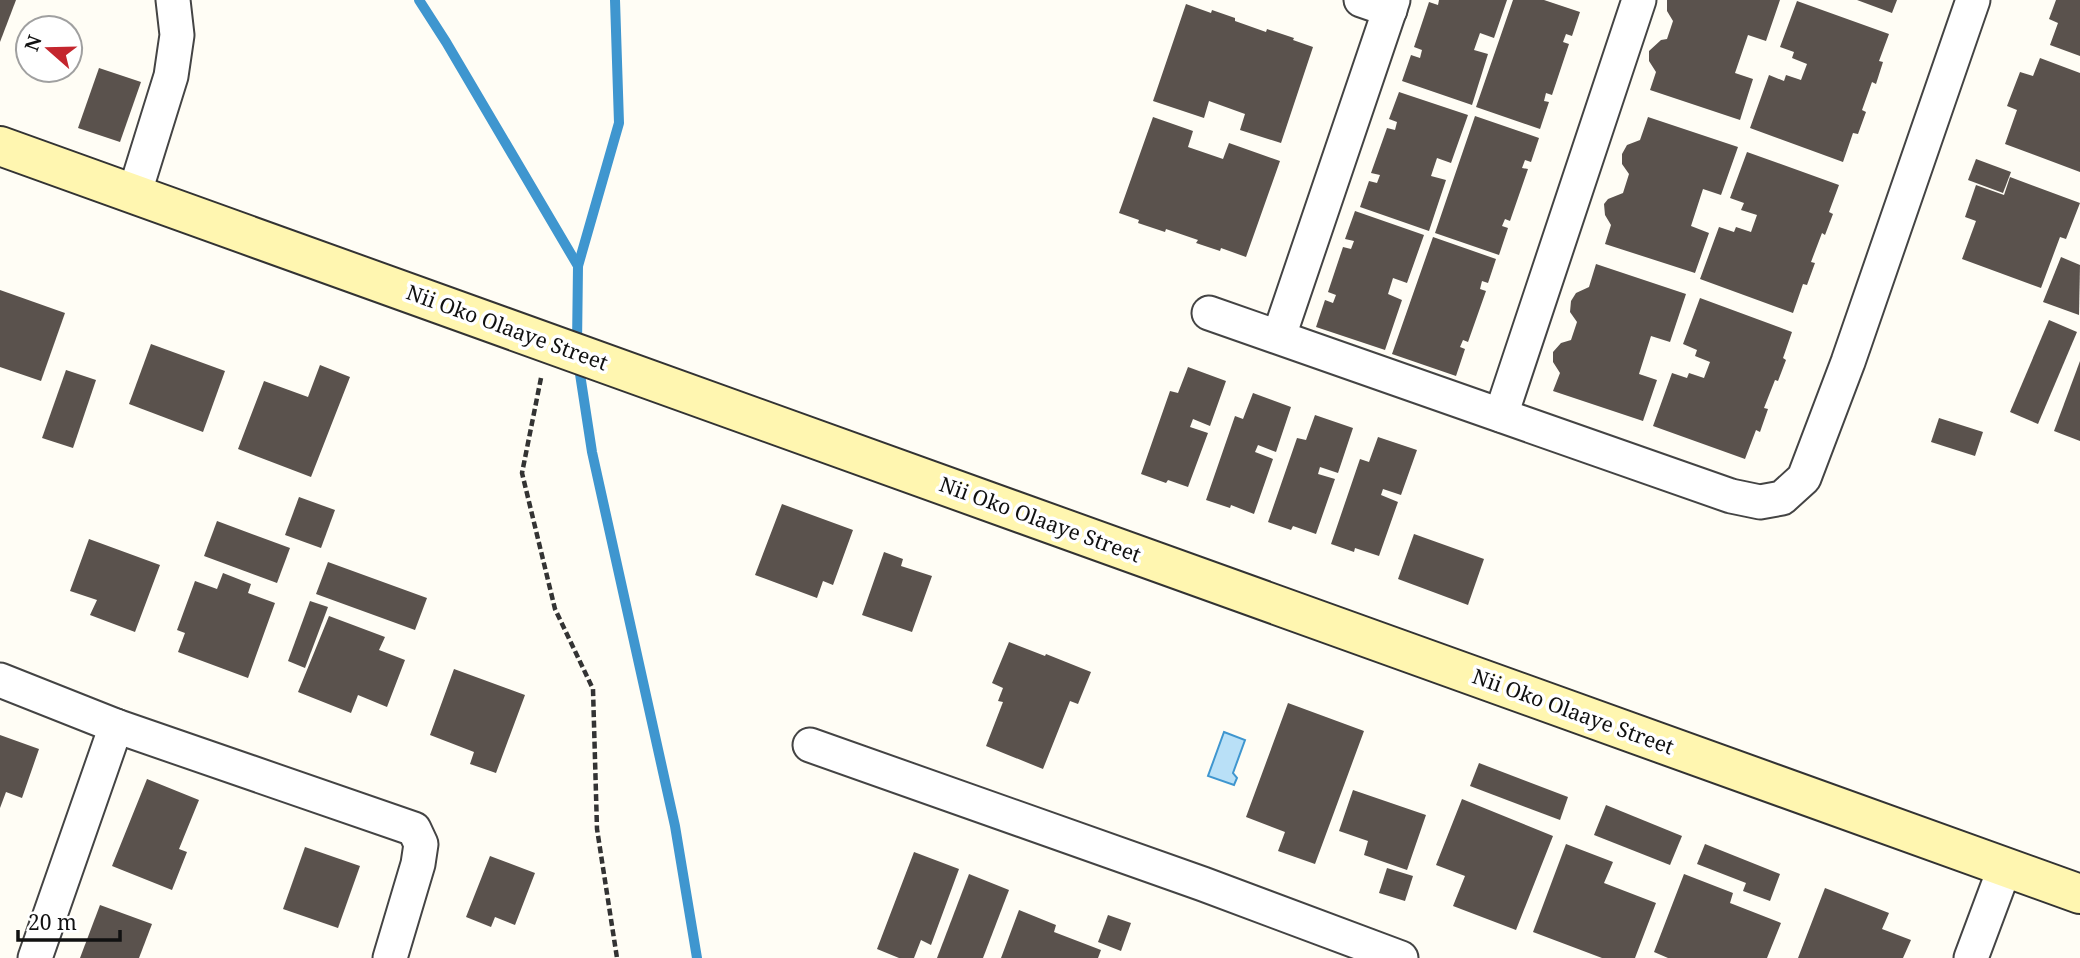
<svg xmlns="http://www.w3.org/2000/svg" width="2080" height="958" font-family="'Noto Serif',serif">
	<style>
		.water { fill: #b9e0f7; stroke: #3f96cf; stroke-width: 2 }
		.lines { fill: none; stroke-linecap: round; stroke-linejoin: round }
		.stream { stroke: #3f96cf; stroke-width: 10 }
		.building { fill: #5a524d }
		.street-casing { stroke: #444; stroke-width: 37 }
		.secondary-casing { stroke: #333; stroke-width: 42 }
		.path { stroke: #333; stroke-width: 4.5; stroke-dasharray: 7 3.5; stroke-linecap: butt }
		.street { stroke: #fff; stroke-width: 33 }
		.secondary { stroke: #fff6b0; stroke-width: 38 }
		.labels { text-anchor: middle; stroke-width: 7; stroke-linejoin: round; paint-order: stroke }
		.street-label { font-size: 21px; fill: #111; stroke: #fff }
	</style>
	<rect width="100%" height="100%" fill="#fffdf5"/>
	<path class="water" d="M1224,732L1245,740L1233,773L1237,778L1234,785L1208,776Z"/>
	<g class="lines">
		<g class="stream">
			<path d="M419,0L446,42L578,266"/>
			<path d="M577,345L578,266L619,123L615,0"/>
			<path d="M578,361L592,452L675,826L697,958"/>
		</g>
	</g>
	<g class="building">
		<path d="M0,0H16L0,42Z"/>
		<path d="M1439,0H1507L1494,38L1480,33L1474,50L1488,54L1472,105L1402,81L1411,55L1420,58L1422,50L1414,47L1429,2L1438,5Z"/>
		<path d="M1513,0H1544L1580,12L1572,36L1566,34L1563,42L1569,44L1552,95L1546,93L1544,101L1549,102L1540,129L1476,107Z"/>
		<path d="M1667,0H1780L1766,41L1748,35L1735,73L1753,79L1740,120L1650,90L1656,72L1649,61V51L1661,40L1667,39L1673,21L1667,11Z"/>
		<path d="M1857,0H1897L1892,13Z"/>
		<path d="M2056,0H2080V56L2050,45L2058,23L2049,19Z"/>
		<path d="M1797,1L1889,34L1879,61L1883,62L1876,84L1872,82L1862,110L1866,112L1858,134L1853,133L1843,162L1750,128L1769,75L1784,81L1786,75L1801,80L1807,64L1792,58L1794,52L1780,47Z"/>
		<path d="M1186,4L1211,13L1212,10L1235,18V21L1266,32L1267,29L1294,38L1293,40L1313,47L1281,143L1240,130L1245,114L1209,101L1204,118L1153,101Z"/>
		<path d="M2040,58L2080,73V172L2005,144L2017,110L2007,106L2020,72L2033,76Z"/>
		<path d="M99,68L141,82L120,142L78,128Z"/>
		<path d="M1399,92L1468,115L1451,163L1437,158L1431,176L1446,180L1429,231L1360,207L1369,181L1377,183L1380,175L1371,173L1387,128L1395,130L1397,122L1389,119Z"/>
		<path d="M1475,116L1539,138L1531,162L1525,160L1522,168L1528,169L1510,221L1505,219L1502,226L1508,228L1499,255L1435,233Z"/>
		<path d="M1153,117L1193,131L1188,147L1223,159L1229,143L1280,161L1246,257L1221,248L1220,251L1196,243L1198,240L1166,229L1165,232L1138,223L1139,220L1119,213Z"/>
		<path d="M1648,117L1738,147L1721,195L1703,189L1691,226L1709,233L1695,273L1605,244L1611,225L1605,215L1604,204L1608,199L1623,193L1629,174L1622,164V154L1627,145L1640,140Z"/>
		<path d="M1747,152L1839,185L1829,212L1833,214L1825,235L1822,233L1811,262L1815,263L1807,285L1803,284L1793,313L1700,279L1719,227L1734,232L1736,227L1751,232L1757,215L1741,210L1744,203L1730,198Z"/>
		<path d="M1976,159L2011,172L2003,193L1968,180Z"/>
		<path d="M2010,177L2080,203L2066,239L2060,237L2041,288L1962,259L1976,221L1965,217L1976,185L2004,195Z"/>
		<path d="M1355,211L1424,235L1407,283L1393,278L1388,294L1402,300L1385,350L1316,327L1325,300L1333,303L1336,295L1328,292L1343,247L1351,249L1354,241L1345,239Z"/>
		<path d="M1433,237L1496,259L1488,283L1482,281L1480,289L1486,291L1468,342L1463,340L1460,347L1465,349L1456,376L1392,354Z"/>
		<path d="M2061,257L2080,265L2079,315L2043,302Z"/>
		<path d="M1596,264L1686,294L1670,342L1651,336L1639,374L1657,380L1643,421L1553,391L1560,373L1553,362V352L1561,343L1571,340L1577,322L1570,312L1571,301L1576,293L1589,287Z"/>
		<path d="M0,290L65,313L41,381L0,367Z"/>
		<path d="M1700,298L1792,332L1783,358L1786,360L1778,381L1775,380L1764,408L1768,409L1760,432L1756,430L1745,459L1653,426L1672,373L1687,378L1689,373L1704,378L1710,362L1695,356L1697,350L1683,344Z"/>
		<path d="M2049,320L2077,332L2038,424L2010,412Z"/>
		<path d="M151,344L225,371L203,432L129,404Z"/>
		<path d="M2080,361V441L2054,431Z"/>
		<path d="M320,365L350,377L311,477L238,449L264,381L308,397Z"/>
		<path d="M1188,367L1226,381L1210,426L1193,419L1190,427L1208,433L1188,487L1168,480L1166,483L1141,474L1170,391L1178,393Z"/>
		<path d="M66,370L96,380L73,448L42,438Z"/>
		<path d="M1253,393L1291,407L1276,452L1258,445L1255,452L1273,459L1254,514L1231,505L1230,508L1206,500L1235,416L1243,419Z"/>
		<path d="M1315,415L1353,428L1338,473L1320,467L1318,474L1335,479L1316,534L1293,526L1291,530L1268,522L1297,438L1306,440Z"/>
		<path d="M1939,418L1983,432L1975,456L1931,442Z"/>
		<path d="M1378,437L1417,450L1401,495L1383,489L1381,495L1398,502L1379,556L1355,548L1354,552L1331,544L1360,459L1369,462Z"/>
		<path d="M299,497L335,510L321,548L285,535Z"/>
		<path d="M782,504L853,530L833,585L823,581L817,598L755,575Z"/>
		<path d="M217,521L290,548L277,583L204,556Z"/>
		<path d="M1414,534L1484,559L1468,605L1398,579Z"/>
		<path d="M89,539L160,565L135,632L90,615L97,600L70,591Z"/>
		<path d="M884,552L903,559L901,566L932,576L912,632L862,615Z"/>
		<path d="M328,562L427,598L415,630L316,594Z"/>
		<path d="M223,573L251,584L248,593L275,603L248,678L178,652L185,633L177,630L195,581L217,589Z"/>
		<path d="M310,601L328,607L305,668L288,661Z"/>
		<path d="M329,616L385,637L379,650L405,660L387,707L358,695L351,713L298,692Z"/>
		<path d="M1009,642L1045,656L1046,654L1091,672L1078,704L1070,701L1043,769L986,746L1003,702L998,701L1003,688L992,683Z"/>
		<path d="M454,669L525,695L496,773L470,764L474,752L430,735Z"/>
		<path d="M1288,703L1364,731L1315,864L1278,851L1285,832L1246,817Z"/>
		<path d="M0,735L39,749L22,798L6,792L0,808Z"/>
		<path d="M1479,763L1568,797L1560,820L1470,786Z"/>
		<path d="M147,779L199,800L179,849L187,852L172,890L112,866Z"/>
		<path d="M1353,790L1426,815L1407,870L1364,855L1368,841L1339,831Z"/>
		<path d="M1462,799L1553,836L1516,930L1453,906L1465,876L1436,865Z"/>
		<path d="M1606,805L1682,836L1670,865L1594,835Z"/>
		<path d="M1566,844L1613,862L1604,883L1656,903L1635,958H1602L1533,932Z"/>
		<path d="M1705,844L1780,874L1770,901L1743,891L1746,883L1697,864Z"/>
		<path d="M305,847L360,866L338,928L283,909Z"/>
		<path d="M914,852L959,869L931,945L921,940L914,958H899L877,949Z"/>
		<path d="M490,856L535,873L515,925L495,917L491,927L466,917Z"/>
		<path d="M1387,868L1413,876L1405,901L1379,893Z"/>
		<path d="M969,874L1009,890L983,958H937Z"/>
		<path d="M1684,874L1733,893L1730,903L1781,923L1767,958H1668L1654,952Z"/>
		<path d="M1825,888L1889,913L1882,929L1911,940L1903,958H1798Z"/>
		<path d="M100,905L152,924L139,958H80Z"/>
		<path d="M1019,910L1056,925L1054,932L1101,950L1098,958H1001Z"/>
		<path d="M1108,915L1131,923L1121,951L1098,942Z"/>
	</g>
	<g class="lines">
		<g class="street-casing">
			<g id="street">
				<path d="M1361,0L1390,10"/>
				<path d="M134,195L171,76L177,35L173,0"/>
				<path d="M1209,313L1731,496L1760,502L1782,498L1804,478L1848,362L1973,0"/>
				<path d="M1279,336L1393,0"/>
				<path d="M1501,415L1639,0"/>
				<path d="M0,680L116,726L414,829L421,844L418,864L390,958"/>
				<path d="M810,745L1203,884L1401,958"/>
				<path d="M35,958L116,726"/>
				<path d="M1971,958L2005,867"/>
			</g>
		</g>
		<g class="secondary-casing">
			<path id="secondary" d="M0,146L2080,894"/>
		</g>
		<path class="path" d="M541,378L522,473L555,609L593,689L597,829L617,958"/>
		<use href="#street" class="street"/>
		<use href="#secondary" class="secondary"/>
	</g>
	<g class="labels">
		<g class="street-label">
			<text transform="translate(507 328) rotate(20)" y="7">Nii Oko Olaaye Street</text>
			<text transform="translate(1040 520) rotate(20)" y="7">Nii Oko Olaaye Street</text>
			<text transform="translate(1573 712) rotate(20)" y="7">Nii Oko Olaaye Street</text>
		</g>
	</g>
	<g transform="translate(49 49) rotate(290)"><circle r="33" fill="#ffffff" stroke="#a0a0a0" stroke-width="2"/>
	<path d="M0-5L12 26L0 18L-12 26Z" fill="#c4262e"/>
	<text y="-10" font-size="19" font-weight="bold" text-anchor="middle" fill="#111111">N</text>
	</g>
	<path d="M18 930v10h102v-10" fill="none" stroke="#111111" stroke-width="3.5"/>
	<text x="28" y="930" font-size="21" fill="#111111" stroke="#ffffff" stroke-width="5" paint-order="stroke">20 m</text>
</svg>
